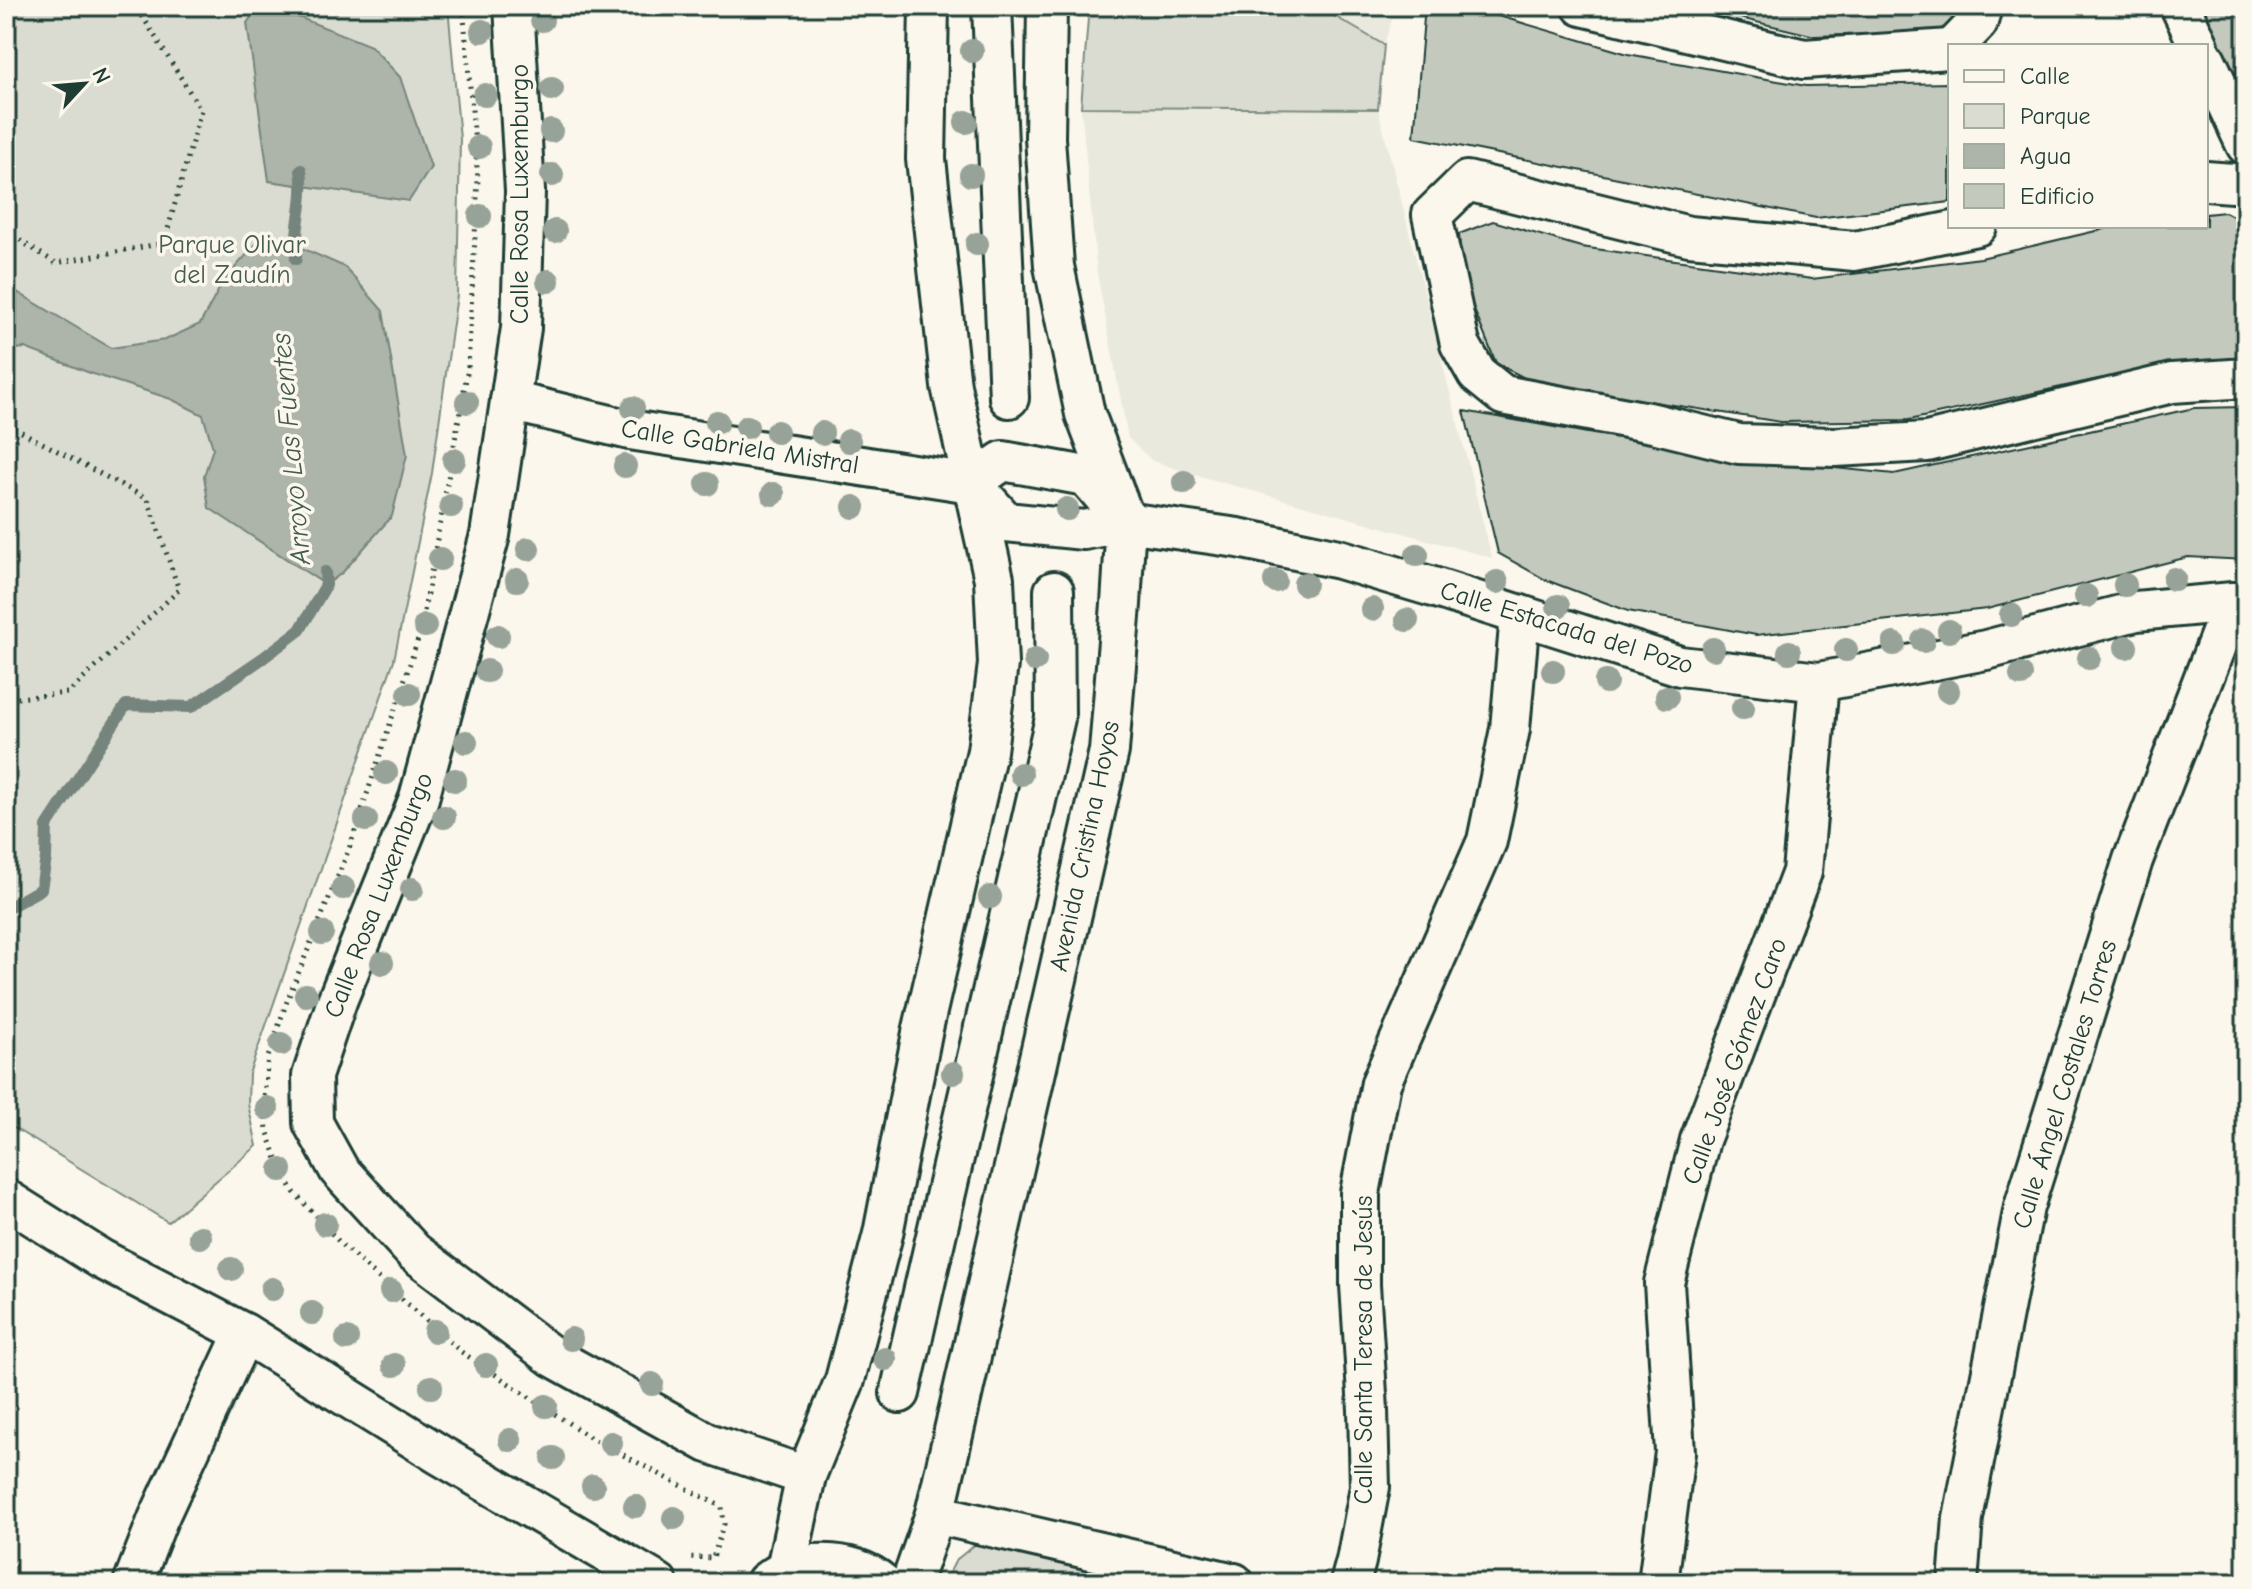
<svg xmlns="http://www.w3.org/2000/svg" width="2252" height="1589" font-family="'Comic Neue',sans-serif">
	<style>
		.built { fill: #eae9de }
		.green { fill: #dbdcd1; stroke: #7d8c82; stroke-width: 2 }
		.water { fill: #adb4aa; stroke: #74847b; stroke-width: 2 }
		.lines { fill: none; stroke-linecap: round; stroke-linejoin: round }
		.stream { stroke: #74847b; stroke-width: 12 }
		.building { fill: #c4c9be; stroke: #1f3d34; stroke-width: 2 }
		.minor-casing { stroke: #1f3d34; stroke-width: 44 }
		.path { stroke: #1f3d34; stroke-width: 5; stroke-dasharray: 2 6; stroke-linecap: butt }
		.minor { stroke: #fbf7ec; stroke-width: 38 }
		.tree { fill: #97a298 }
		.labels { text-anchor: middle; stroke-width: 7; stroke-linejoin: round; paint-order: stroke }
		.street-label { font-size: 26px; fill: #1f3d34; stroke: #fbf7ec }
		.park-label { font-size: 26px; fill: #455d53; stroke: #fbf7ec }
		.water-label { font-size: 28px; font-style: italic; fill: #425b52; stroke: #fbf7ec }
	</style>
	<rect width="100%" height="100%" fill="#fbf7ec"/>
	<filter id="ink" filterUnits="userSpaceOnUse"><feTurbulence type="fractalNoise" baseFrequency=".0125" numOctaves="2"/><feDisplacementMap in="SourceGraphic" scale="16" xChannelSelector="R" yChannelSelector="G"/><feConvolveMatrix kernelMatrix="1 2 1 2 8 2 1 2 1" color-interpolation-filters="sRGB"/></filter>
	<g filter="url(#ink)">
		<g class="built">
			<path d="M1317,6H1396L1384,45Z"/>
			<path d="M1081,107L1378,109L1492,558L1185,472L1151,460L1128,438L1097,273Z"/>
		</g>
		<g class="green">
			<path d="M6,6H448L460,139L457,295L432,473L394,660L249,1074L248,1104L257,1146L168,1222L6,1123Z"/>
			<path d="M1089,6H1317L1384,45L1378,109L1081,107Z"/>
			<path d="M977,1543L1149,1583H944L956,1560Z"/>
		</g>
		<g class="water">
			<path d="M259,6H271L371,46L400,77L431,167L409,201L269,181L247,23Z"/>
			<path d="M257,243L295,245L345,267L383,311L407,455L392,516L343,572L326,585L209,508L204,476L213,448L203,415L171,399L90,373L25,348L6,350V291L17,292L111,348L165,340L200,324L224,280Z"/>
		</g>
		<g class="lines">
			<g class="stream">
				<path d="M296,259C294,229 306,200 301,170"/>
				<path d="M6,909L41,889L46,858L47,826L126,705L191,707L263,658L300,630L326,585L325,572"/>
			</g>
		</g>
		<g class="building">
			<path d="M1425,6H1465L1628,54L1806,86L1950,83V202L1816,218L1414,137Z"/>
			<path d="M1689,6H1957L1955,22L1935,32L1815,36Z"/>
			<path d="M2198,6H2246V114Z"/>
			<path d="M2225,212L2246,223V356L2098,379L1909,420L1781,422L1534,383L1496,363L1462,281L1459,234L1493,221L1581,247L1812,279L1981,258L2117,226H2206V214Z"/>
			<path d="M2246,407V560L2188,557L1987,609L1756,635L1628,611L1546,580L1498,553L1464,411L1593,434L1785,463L1894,474L2194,408Z"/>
		</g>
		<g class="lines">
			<g class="minor-casing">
				<g id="minor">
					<path d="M514,6L525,191L521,328L490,535L419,798L337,1001L312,1076L313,1123L339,1170L414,1252L553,1357L708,1443L806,1476"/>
					<path d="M992,6L1009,398"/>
					<path d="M1582,6L1804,59L1950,49"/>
					<path d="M2180,6L2199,46"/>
					<path d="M1955,46L1978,22L1982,6"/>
					<path d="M2206,60L2246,145"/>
					<path d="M2206,181L2246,184"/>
					<path d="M1977,226L1855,251L1689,236L1467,181L1432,215L1460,344L1477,374L1503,395L1653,423L1739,444L1835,447L1927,442L2172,383L2246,378"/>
					<path d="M510,401L630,430L971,483"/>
					<path d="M971,483L1003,461L1086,476L1116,511"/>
					<path d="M972,484L1006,522L1084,530L1126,522L1238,538L1339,559L1433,587L1680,666L1819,682L1986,650L2136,611L2233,602L2246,603"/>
					<path d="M6,1199L101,1259L244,1333L440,1455L658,1583"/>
					<path d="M900,1393L1055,718L1054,591"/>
					<path d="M935,1514L1234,1583"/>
					<path d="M786,1569L806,1476L845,1380L883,1234L922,1033L987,751L998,664L994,579L951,386L926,159L929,6"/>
					<path d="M766,1582C796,1557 853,1558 882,1583"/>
					<path d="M133,1583L158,1519L244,1333"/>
					<path d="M911,1583L935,1514L1109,751L1121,604L1126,522L1085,414L1054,266L1045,138L1047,6"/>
					<path d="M1350,1583L1356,1561L1370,1487L1368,1410L1360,1285V1193L1381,1083L1487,841L1510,729L1520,615"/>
					<path d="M1658,1583L1675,1452L1664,1283L1700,1140L1802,872L1819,682"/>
					<path d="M1958,1583L1963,1518L2024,1207L2133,860L2233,602"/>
				</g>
			</g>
			<g class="path">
				<path d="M463,6L478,179L468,368L420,633L349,849L287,1001L268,1057L264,1096L267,1130L279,1165L294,1192L343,1246L460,1351L591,1438L722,1507L724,1524L713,1558L686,1557"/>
				<path d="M6,232L56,263L164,243L201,110L136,6"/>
				<path d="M6,428L16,429L148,499L179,590L68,693L6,699"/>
			</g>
			<use href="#minor" class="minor"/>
		</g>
		<g class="tree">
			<circle cx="542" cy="20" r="12"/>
			<circle cx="482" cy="31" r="12"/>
			<circle cx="972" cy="51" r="12"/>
			<circle cx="552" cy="89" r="12"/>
			<circle cx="485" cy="95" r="12"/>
			<circle cx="966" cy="122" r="12"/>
			<circle cx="551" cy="131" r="12"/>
			<circle cx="479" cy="147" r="12"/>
			<circle cx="552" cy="175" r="12"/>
			<circle cx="971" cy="175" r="12"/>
			<circle cx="480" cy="216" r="12"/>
			<circle cx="555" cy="231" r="12"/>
			<circle cx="977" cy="244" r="12"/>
			<circle cx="548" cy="281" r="12"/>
			<circle cx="467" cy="402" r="12"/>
			<circle cx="633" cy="408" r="12"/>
			<circle cx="717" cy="422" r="12"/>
			<circle cx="747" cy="427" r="12"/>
			<circle cx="777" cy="432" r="12"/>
			<circle cx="822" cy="433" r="12"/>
			<circle cx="849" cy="441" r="12"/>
			<circle cx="454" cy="460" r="12"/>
			<circle cx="625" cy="466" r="12"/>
			<circle cx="1184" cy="482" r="12"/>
			<circle cx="707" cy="484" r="12"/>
			<circle cx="773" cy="494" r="12"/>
			<circle cx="451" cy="506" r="12"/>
			<circle cx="854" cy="507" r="12"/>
			<circle cx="1067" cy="509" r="12"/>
			<circle cx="528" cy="549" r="12"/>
			<circle cx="1417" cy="555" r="12"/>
			<circle cx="440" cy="559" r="12"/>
			<circle cx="2174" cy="579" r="12"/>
			<circle cx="517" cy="580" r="12"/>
			<circle cx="1275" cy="581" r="12"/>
			<circle cx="1497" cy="582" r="12"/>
			<circle cx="1305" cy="584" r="12"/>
			<circle cx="2125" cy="585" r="12"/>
			<circle cx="2086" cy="596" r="12"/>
			<circle cx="1558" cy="606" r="12"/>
			<circle cx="1372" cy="609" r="12"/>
			<circle cx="2011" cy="615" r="12"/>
			<circle cx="1407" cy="620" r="12"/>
			<circle cx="425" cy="626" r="12"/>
			<circle cx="1949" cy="631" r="12"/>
			<circle cx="498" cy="636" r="12"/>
			<circle cx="1923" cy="641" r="12"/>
			<circle cx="1894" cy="644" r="12"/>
			<circle cx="2126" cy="647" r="12"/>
			<circle cx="1713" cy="649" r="12"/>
			<circle cx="1846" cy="650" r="12"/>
			<circle cx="1789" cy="652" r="12"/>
			<circle cx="2089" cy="658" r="12"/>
			<circle cx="1035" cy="660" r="12"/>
			<circle cx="487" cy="671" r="12"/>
			<circle cx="1553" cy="671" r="12"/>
			<circle cx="2021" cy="675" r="12"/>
			<circle cx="1606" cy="682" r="12"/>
			<circle cx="1948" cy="691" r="12"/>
			<circle cx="409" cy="694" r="12"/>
			<circle cx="1667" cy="697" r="12"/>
			<circle cx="1743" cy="708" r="12"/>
			<circle cx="466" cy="742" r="12"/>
			<circle cx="386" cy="773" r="12"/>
			<circle cx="1021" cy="774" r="12"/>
			<circle cx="455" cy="780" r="12"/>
			<circle cx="444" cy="817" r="12"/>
			<circle cx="366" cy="820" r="12"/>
			<circle cx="343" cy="888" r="12"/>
			<circle cx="412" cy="889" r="12"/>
			<circle cx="990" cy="897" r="12"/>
			<circle cx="322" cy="933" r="12"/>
			<circle cx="382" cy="963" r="12"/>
			<circle cx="306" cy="995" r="12"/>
			<circle cx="281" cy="1044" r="12"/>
			<circle cx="953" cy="1073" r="12"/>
			<circle cx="267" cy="1108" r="12"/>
			<circle cx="281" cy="1170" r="12"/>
			<circle cx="325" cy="1224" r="12"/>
			<circle cx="200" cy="1237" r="12"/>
			<circle cx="231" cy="1269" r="12"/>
			<circle cx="272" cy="1289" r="12"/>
			<circle cx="391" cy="1291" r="12"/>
			<circle cx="312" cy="1313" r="12"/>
			<circle cx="435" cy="1331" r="12"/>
			<circle cx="347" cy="1339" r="12"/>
			<circle cx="571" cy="1339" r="12"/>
			<circle cx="885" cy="1359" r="12"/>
			<circle cx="394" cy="1365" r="12"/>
			<circle cx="486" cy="1365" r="12"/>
			<circle cx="652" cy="1384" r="12"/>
			<circle cx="431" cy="1387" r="12"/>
			<circle cx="546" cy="1406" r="12"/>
			<circle cx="510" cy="1440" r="12"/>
			<circle cx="611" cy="1443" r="12"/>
			<circle cx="553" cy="1458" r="12"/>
			<circle cx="593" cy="1486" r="12"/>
			<circle cx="635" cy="1506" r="12"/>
			<circle cx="674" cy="1518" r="12"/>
		</g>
	</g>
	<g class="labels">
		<g class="street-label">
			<text transform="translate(519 194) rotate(-90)" y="9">Calle Rosa Luxemburgo</text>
			<text transform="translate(740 446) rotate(9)" y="9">Calle Gabriela Mistral</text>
			<text transform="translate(1567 627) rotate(17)" y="9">Calle Estacada del Pozo</text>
			<text transform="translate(1084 846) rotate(-78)" y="9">Avenida Cristina Hoyos</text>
			<text transform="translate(378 895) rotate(-69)" y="9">Calle Rosa Luxemburgo</text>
			<text transform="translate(1734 1061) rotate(-70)" y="9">Calle José Gómez Caro</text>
			<text transform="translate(2064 1084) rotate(-73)" y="9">Calle Ángel Costales Torres</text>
			<text transform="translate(1363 1350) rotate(-90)" y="9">Calle Santa Teresa de Jesús</text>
		</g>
		<g class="park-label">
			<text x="232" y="253">Parque Olivar<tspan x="232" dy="30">del Zaudín</tspan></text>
		</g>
		<g class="water-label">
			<text transform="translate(290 449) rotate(-95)" y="10">Arroyo Las Fuentes</text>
		</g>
	</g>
	<rect width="2252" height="1589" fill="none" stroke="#fbf7ec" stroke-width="32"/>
	<rect x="16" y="16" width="2220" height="1557" fill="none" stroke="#1f3d34" stroke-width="3" filter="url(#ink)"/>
	<rect x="1948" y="44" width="260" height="184" fill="#fbf7ec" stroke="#a3ada2" stroke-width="2"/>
	<rect x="1964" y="70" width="40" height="12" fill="#fbf7ec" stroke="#a3ada2" stroke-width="2"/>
	<text x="2020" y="84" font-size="24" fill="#1f3d34">Calle</text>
	<rect x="1964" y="104" width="40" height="24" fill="#dbdcd1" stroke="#a3ada2" stroke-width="2"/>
	<text x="2020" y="124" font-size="24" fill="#1f3d34">Parque</text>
	<rect x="1964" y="144" width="40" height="24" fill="#adb4aa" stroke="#a3ada2" stroke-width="2"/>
	<text x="2020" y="164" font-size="24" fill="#1f3d34">Agua</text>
	<rect x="1964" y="184" width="40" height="24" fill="#c4c9be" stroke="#a3ada2" stroke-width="2"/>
	<text x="2020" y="204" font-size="24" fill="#1f3d34">Edificio</text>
	<g transform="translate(84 84) rotate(64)" stroke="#fbf7ec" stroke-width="6" paint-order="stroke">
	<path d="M0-6L14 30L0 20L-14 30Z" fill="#1f3d34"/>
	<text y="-12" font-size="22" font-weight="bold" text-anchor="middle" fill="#1f3d34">N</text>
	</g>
</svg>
